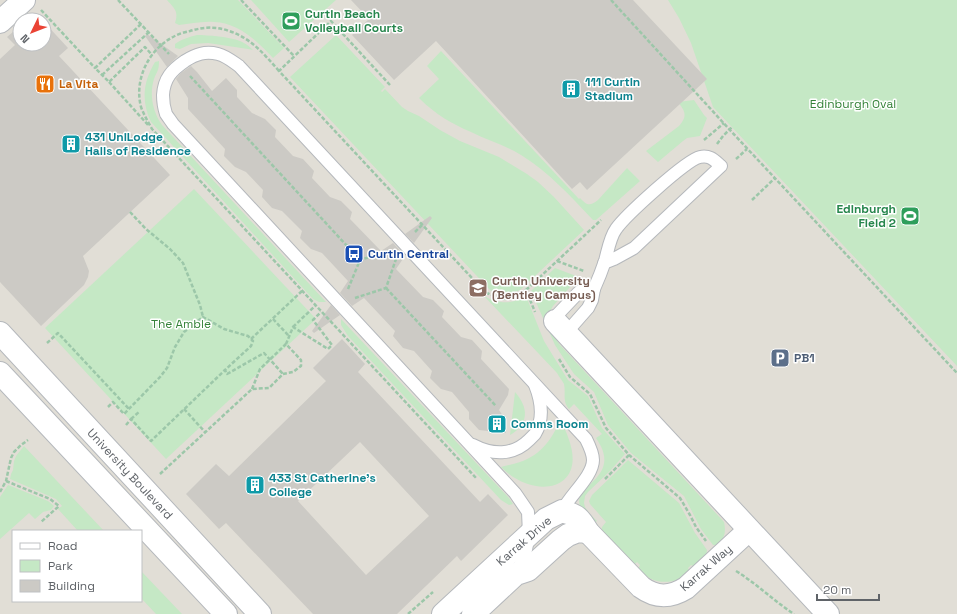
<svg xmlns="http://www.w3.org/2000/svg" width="957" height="614" font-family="'Space Grotesk',sans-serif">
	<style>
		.education { fill: #e1ded6; fill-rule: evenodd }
		.green { fill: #c5e8c5 }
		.building { fill: #cccac5; fill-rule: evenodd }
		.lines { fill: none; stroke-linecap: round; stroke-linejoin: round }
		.lane-casing { stroke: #b5b8bc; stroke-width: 14 }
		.street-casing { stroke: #b5b8bc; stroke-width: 24 }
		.path { stroke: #9cc7a9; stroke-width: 2.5; stroke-dasharray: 4 2; stroke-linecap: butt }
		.lane { stroke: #fff; stroke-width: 12 }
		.street { stroke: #fff; stroke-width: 22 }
		.labels { text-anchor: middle; stroke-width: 3; stroke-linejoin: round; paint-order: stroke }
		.leisure-label { font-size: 12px; font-weight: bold; fill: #27864d; stroke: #fff; text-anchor: start }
		.culture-label { font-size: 12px; font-weight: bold; fill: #0d838f; stroke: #fff; text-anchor: start }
		.food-label { font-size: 12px; font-weight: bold; fill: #c56008; stroke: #fff; text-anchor: start }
		.park-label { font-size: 12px; fill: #348238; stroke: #fff }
		.transit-label { font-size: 12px; font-weight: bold; fill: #164399; stroke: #fff; text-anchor: start }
		.education-label { font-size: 12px; font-weight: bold; fill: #785e54; stroke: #fff; text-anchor: start }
		.service-label { font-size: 12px; font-weight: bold; fill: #4e5e75; stroke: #fff; text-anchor: start }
		.street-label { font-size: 12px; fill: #5f6368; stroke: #fff }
	</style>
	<rect width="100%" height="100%" fill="#f1efe8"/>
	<path class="education" d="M0,0H957V614H0ZM20,20H44V44H20ZM13,531H141V601H13Z"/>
	<g class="green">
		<path d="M167,0H238L284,48L273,58C257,41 239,23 214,22C202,21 190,24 179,25L175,23C179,11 174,8 167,0Z"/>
		<path d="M251,0H336L289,42Z"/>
		<path d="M668,0H957V366L713,107L691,43L679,18Z"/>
		<path d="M197,35C208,35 230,37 240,41C245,43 249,46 253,50L248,49L208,43L191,44L180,49L175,48V44C182,39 189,37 197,35Z"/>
		<path d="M336,35L385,87L381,91L382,92L385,89L402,107L408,111L419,116L440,130L460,141L499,157L527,174L538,182L554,197L584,230L520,290C510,294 500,296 490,290L290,77Z"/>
		<path d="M441,51L579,199L580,198C587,205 589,207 598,200L627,168L640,181L596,220H593C570,196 549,172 521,155C505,145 487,140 471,132C452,124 435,114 420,99L419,98L439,79L427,66Z"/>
		<path d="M159,61C159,71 157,71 154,79C149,95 153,112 162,125L326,302H319L313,299L151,122C141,101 143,82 155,62Z"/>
		<path d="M694,100L704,115L707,118L700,136L687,138L683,141L658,162L646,151L679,126C688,116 685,111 678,102Z"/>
		<path d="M194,189L316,319L166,459L45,328Z"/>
		<path d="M555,268L576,276L574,282L571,286L553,306C544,320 552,333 560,345L724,522C726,532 725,537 718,545H713L701,529L684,496L631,453L608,425L594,392L574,374L555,345L531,291Z"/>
		<path d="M483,295C496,304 512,305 526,296L544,341L555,359L568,380L588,396L602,428L625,454L610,471L588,492L585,496L584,503L585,507L589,513L597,521L594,523C591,519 581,510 580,506C572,484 624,478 596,438L602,434L574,404L569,409C562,401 566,393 564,384C562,380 559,377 557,373Z"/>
		<path d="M341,319L509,498L513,504L509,505L501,500L348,336L341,325Z"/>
		<path d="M515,392C529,408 529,424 510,435Z"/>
		<path d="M559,422C563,424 566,431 568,437C589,491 534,501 501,467C508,465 514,464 520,462C539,456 552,440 559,422Z"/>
		<path d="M24,446L104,531H78L58,509L62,506L56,499L10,479L11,474L13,470L14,461L16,456Z"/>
		<path d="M628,460L679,503L695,533L707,550L706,557L693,566L691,565L688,568L690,572C684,576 679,580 673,581C659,584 647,579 638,569L640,565L637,562L635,564H632L601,532L602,527L606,522L590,504L589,501L592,495L613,475Z"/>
		<path d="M8,485L48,501L54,506L51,510L43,512L35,519L29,513L0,539V497Z"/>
		<path d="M141,571L182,614H156L141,598Z"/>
	</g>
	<g class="building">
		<path d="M351,0H633L707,79L587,190L580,182L572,189L436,41L394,80L352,35L369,19Z"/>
		<path d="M44,22L68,48L59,56L170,175L83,256L89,271L88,277L84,285L41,326L0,282V59L15,45L7,37L20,26V44H44Z"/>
		<path d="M147,34L178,56L167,67L145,36Z"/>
		<path d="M191,66L197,72L212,91L226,78L237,90V97L252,113L265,119L276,130L275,137L293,156L303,159L314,171L312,178L330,197L341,201L352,212L350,219L381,251L393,243L405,256L396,269L423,297L433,300L444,311L442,317L461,337L472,340L482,351L481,359L509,389L508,395L499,410L505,419L506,433L479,430L469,419V412L452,392L441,389L430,378L432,371L414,351L403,348L393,336L395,331L364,298L352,306L340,293L348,281L322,253L311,249L300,238L302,231L282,211L272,208L262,197L263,190L246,172L235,167L224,156L225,149L188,109V98L176,79L181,73Z"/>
		<path d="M430,216L432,218L414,243L405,234Z"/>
		<path d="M331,305L340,315L314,333L312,331Z"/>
		<path d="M342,339L365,364L358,372L480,502L488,494L508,515L461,561L457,556L397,614H313L226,523L219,529L186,494L216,464L229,476L326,381L313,368ZM360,442L429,516L366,575L298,501Z"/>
	</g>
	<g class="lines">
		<g class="lane-casing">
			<g id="lane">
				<path d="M594,289C598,280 602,270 605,261C608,250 610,237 616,229C625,216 686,160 700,157C710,155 714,160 721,166L634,248L614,259L604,263"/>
				<path d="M555,321L558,314L578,293C583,288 587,288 594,289L592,300L588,308L566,333"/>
				<path d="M473,445C492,455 513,456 529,440C531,438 533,436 535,434C544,419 541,400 535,385"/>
				<path d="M516,574L525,555L529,534L528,512L515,493L173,124C171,121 168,117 166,114C164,108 163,101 163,95C164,78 172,70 185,61C196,54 205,51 218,54C226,56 232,61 239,66L586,439C589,445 593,453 593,460C593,476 570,495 562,511"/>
			</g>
		</g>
		<g class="street-casing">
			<g id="street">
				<path d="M0,22L24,0"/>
				<path d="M555,321L828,614"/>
				<path d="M0,333L260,614"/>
				<path d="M0,373L226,614"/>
				<path d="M443,614L546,519L562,511C577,515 580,518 588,532L641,587C656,598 670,598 686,588L749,530"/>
				<path d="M473,614L516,574L528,570L561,540L568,535L578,531L588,532"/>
			</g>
		</g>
		<g class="path">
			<path d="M118,0L169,54"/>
			<path d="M241,0L294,56"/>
			<path d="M611,0L729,129L957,373"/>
			<path d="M41,10L95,68"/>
			<path d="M141,24L95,68L109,82L145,47L152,55"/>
			<path d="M279,71C264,54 251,38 229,31C216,26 203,27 190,31C185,32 178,34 173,37C148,50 134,80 141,107C144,115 148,122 152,129L477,479"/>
			<path d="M102,75L149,32"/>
			<path d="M190,76L360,260"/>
			<path d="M109,82L149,126"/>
			<path d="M390,85L331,21L279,71L485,292C504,301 507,301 526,290L535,312"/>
			<path d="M704,140L724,123"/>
			<path d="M717,144L723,136L732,127"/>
			<path d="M736,159L747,149"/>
			<path d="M752,200L775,178"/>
			<path d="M130,212L146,229L170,249L183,263L200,305L203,317"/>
			<path d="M415,232L422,225"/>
			<path d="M557,261L584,271"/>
			<path d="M386,288L496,406"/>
			<path d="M348,289L360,260L388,251"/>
			<path d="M526,290L601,220"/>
			<path d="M355,298L386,288L396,259"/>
			<path d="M273,319L289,336"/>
			<path d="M293,327L315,306"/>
			<path d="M251,339L302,291"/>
			<path d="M47,343L58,333L129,409"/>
			<path d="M559,359L570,377L590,394L606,428L629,455L680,498L690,515L696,527L706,541"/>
			<path d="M252,389L260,369L286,344"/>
			<path d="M108,407L113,402L124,414L160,377L167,368L175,347L184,332L203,317L224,329L248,336L253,341L251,346L225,370L227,374L264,353L283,374"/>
			<path d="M184,409L205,432"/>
			<path d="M131,419L139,412"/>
			<path d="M126,425L131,419L151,441L225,370"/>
			<path d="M160,474L252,389L269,388L283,374L293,372L301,366V360L286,344L293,327L328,349L332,345L313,320L321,312"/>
			<path d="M605,479L629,455"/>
			<path d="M6,481L50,499L59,506L41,522"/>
			<path d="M0,492L6,481L11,458L14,452L21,445L28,440"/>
			<path d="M736,571C757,584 774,601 794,614"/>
			<path d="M408,614L433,592"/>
		</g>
		<use href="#lane" class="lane"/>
		<use href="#street" class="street"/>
	</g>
	<defs>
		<g id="stadium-square" transform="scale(1)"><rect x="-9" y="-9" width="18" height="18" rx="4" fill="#2e9e5b" stroke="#fff"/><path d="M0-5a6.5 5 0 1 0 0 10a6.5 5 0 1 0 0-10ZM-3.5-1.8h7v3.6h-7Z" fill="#fff"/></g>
		<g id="restaurant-square" transform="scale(1)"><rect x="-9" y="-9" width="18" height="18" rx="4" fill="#e8710a" stroke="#fff"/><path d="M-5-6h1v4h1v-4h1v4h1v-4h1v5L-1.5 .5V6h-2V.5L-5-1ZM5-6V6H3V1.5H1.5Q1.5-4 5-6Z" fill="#fff"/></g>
		<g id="building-square" transform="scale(1)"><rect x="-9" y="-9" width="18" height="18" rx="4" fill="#0f9aa8" stroke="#fff"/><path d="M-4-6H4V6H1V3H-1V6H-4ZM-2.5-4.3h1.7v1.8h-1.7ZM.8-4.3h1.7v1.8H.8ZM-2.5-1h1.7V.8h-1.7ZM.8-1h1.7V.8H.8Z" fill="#fff"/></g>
		<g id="bus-square" transform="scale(1)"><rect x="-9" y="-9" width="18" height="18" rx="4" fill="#1a4fb4" stroke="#fff"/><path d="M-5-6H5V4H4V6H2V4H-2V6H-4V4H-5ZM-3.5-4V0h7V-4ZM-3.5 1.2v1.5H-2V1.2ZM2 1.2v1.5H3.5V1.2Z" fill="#fff"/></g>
		<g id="university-square" transform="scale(1)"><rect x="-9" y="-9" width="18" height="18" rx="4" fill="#8d6e63" stroke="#fff"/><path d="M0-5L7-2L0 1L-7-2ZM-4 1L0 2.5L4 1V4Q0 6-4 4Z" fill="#fff"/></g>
		<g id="parking-square" transform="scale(1)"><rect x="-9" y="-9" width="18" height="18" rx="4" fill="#5c6f8a" stroke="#fff"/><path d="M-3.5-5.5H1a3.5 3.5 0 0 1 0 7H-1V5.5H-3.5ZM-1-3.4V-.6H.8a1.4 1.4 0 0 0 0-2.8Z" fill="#fff"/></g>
	</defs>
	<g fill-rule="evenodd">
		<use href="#stadium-square" x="291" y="21"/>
		<use href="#restaurant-square" x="45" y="84"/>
		<use href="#building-square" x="571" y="89"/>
		<use href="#building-square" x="71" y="144"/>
		<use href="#stadium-square" x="910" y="216"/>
		<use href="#bus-square" x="354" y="254"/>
		<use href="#university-square" x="478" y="288"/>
		<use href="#parking-square" x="780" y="358"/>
		<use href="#building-square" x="497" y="424"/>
		<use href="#building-square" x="255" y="485"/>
	</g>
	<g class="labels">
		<g class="leisure-label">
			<text x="305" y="18">Curtin Beach<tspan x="305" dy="14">Volleyball Courts</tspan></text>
			<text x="896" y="213" text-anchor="end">Edinburgh<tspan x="896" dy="14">Field 2</tspan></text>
		</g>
		<g class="culture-label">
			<text x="585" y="86">111 Curtin<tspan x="585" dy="14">Stadium</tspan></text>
			<text x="85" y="141">431 UniLodge<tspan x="85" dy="14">Halls of Residence</tspan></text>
			<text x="511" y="428">Comms Room</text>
			<text x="269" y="482">433 St Catherine's<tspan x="269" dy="14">College</tspan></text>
		</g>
		<g class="food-label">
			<text x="59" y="88">La Vita</text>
		</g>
		<g class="park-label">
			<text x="853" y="108">Edinburgh Oval</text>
			<text x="181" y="328">The Amble</text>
		</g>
		<g class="transit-label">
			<text x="368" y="258">Curtin Central</text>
		</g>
		<g class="education-label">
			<text x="492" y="285">Curtin University<tspan x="492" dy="14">(Bentley Campus)</tspan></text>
		</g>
		<g class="service-label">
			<text x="794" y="362">PB1</text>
		</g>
		<g class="street-label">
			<text transform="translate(130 474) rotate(47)" y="4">University Boulevard</text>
			<text transform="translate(524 541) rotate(-41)" y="4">Karrak Drive</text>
			<text transform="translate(706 568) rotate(-41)" y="4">Karrak Way</text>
		</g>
	</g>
	<rect x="12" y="530" width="130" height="72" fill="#ffffff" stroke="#bfc1c3"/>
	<rect x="20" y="543" width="20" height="6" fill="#ffffff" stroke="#bfc1c3"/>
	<text x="48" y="550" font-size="12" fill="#5f6368">Road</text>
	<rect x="20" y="560" width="20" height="12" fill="#c5e8c5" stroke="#bfc1c3"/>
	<text x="48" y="570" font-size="12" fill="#5f6368">Park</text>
	<rect x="20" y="580" width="20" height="12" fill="#cccac5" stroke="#bfc1c3"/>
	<text x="48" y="590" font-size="12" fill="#5f6368">Building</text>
	<g transform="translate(32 32) rotate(227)"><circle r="19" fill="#ffffff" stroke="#bfc1c3"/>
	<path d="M0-3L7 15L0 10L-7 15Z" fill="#ea4335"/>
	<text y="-6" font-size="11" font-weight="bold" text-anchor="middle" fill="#5f6368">N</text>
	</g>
	<path d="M817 594v6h62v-6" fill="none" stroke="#5f6368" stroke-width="2"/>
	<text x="823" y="594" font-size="12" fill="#5f6368" stroke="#ffffff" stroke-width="3" paint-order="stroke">20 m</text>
</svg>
